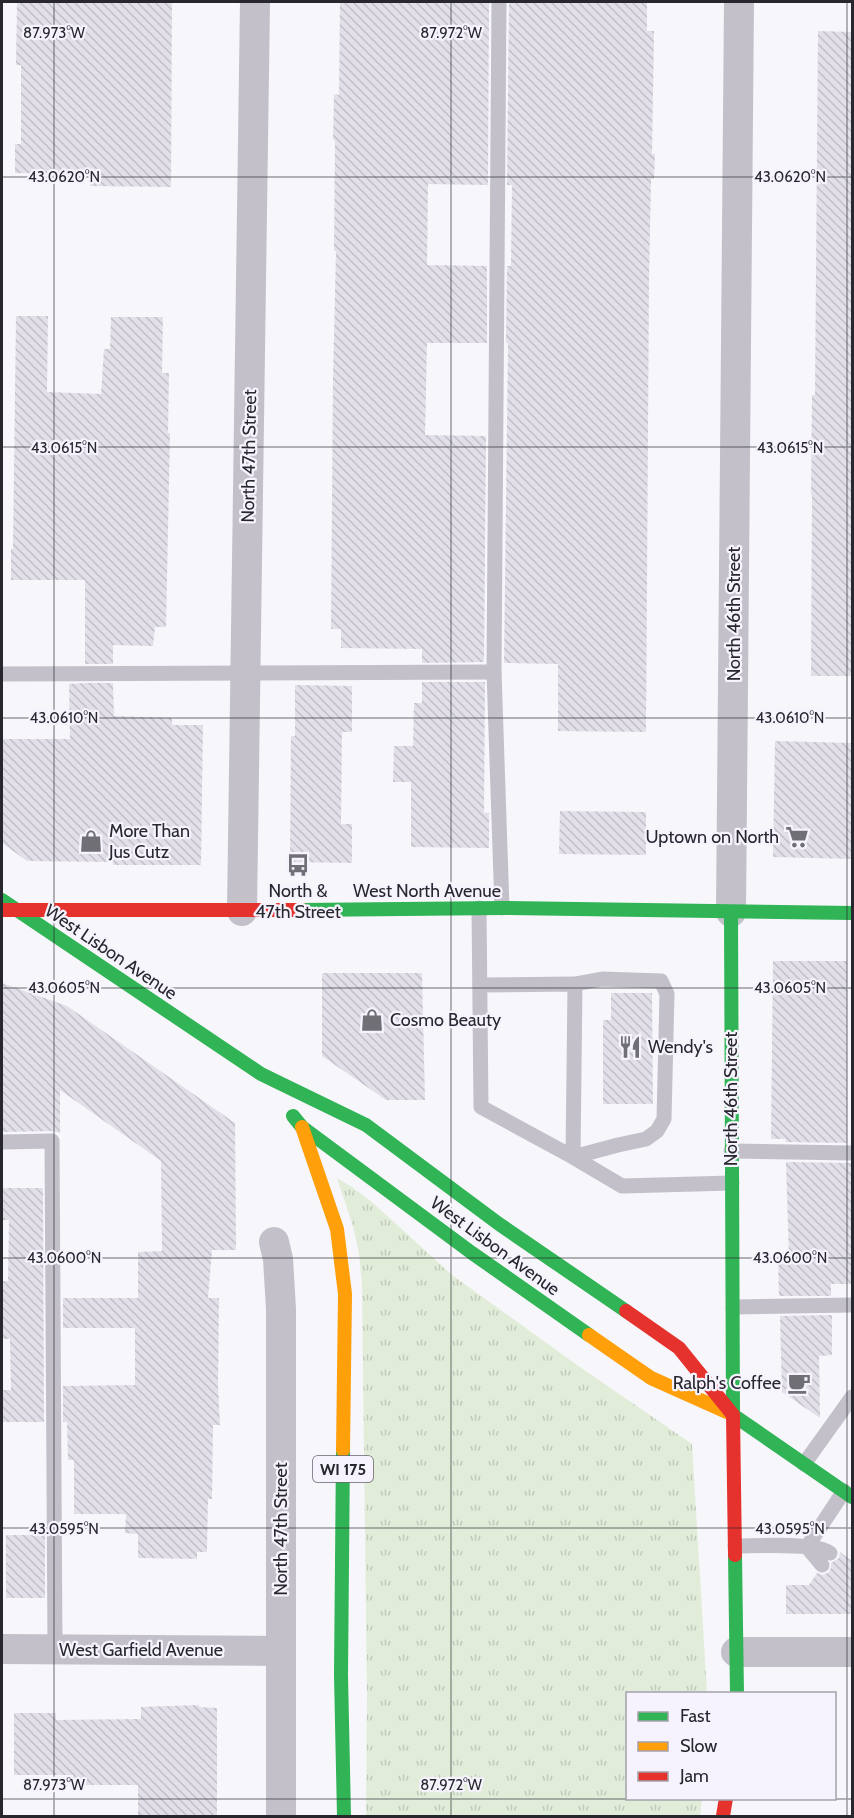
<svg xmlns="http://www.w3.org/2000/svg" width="854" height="1818" font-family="Cabin,sans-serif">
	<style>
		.grass { fill: url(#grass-tufts) }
		.building { fill: url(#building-back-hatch) }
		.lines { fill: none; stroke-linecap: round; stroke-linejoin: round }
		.lane { stroke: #c3c0ca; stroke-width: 15 }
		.street { stroke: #c3c0ca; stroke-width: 30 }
		.fast { stroke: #30b455; stroke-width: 14 }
		.slow { stroke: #ff9f0a; stroke-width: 14 }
		.jam { stroke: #e5322d; stroke-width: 14 }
		.ticks { fill: none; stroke: #28272d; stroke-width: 1.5; stroke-opacity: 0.45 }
		.labels { text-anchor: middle; stroke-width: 4.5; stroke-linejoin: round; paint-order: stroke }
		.shield { fill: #f6f3fe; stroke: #66646c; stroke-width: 1.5 }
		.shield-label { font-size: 16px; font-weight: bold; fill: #28272d }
		.street-label { font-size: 18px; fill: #28272d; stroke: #f6f3fe }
		.poi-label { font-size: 18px; fill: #28272d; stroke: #f6f3fe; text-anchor: start }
		.ticks-label { font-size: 15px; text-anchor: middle; fill: #28272d; stroke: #f6f3fe; stroke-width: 4.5; stroke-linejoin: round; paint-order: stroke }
	</style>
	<defs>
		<pattern id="grass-tufts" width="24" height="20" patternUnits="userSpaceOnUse" patternTransform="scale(1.5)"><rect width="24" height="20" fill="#e2edd9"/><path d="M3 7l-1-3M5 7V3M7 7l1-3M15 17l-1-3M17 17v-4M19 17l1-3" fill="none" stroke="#c2cbbb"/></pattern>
		<pattern id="building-back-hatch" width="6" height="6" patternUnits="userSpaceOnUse" patternTransform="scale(1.5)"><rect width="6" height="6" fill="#e2dfe9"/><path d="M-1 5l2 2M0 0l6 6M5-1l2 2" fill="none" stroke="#c2bfc8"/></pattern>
	</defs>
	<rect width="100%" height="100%" fill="#f7f6fb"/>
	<path class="grass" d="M337,1178L352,1187L372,1202L452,1275L577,1365L692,1444L707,1693L628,1694V1798L702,1799L700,1816H366L367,1696L362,1285L359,1253L353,1226Z"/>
	<g class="building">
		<path d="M17,2H172L171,187L90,186V174L15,173V144H21V65H16Z"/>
		<path d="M340,2H489L488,185L428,184L427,265L487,266V343H427L425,435L486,436L484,662L422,663V649L341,648V629H331L333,379L336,251H334L335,140H333L334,94L339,95Z"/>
		<path d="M509,2H647V31H654L652,154H655L654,179H651L649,280L646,732L558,731V664L504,663L508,343H506L507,266H511L512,185H507Z"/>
		<path d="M818,31L852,32V676H811L812,495H811L812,395H815Z"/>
		<path d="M16,316H48L47,392L101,394L104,349H110L111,317H163L162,373H169L168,433H170L166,627H155L153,646L113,645V664H85V580H11V549H13Z"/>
		<path d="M422,682H485L484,813H489V848L411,847V782H393L394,746H413L414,703H422Z"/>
		<path d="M85,683H113L114,716L172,718V725H203L201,865H113V862L27,861L2,843V739H70L69,684Z"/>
		<path d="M295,685L352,686V732H342L341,824H352V863L290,862L291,736H295Z"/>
		<path d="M775,741L852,743V859L773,857Z"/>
		<path d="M560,811L646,812V855L559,854Z"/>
		<path d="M773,961H847V1143L786,1142V1139H771Z"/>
		<path d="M322,973H422L425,1100H386L322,1056Z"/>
		<path d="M2,983L67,1006L235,1123L236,1250H212L208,1298H219L218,1386L220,1425H213L212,1499H208L207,1552H197V1559L138,1558V1534L125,1533L126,1514H74V1460H68L67,1422H63V1386L135,1385V1328H63V1298H138V1252L162,1251L161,1161L60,1090V1133L52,1131L2,1132Z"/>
		<path d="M611,993H652L653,1104H603V1020H611Z"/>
		<path d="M786,1162L852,1163V1284H831V1296H779L778,1256H789Z"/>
		<path d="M2,1188H43L44,1422H2V1390H11L10,1339H2V1281H8L9,1220H2Z"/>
		<path d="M832,1315V1355L819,1356L820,1418L782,1392L780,1316Z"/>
		<rect x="6" y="1535" width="39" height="63"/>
		<path d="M840,1552L852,1561V1614H786V1585H809L817,1573L823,1575L829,1572L831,1568V1563L839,1558Z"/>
		<path d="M199,1705V1707L217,1708V1816H138V1785H73V1775H14V1713H56V1720L141,1719V1707Z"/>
	</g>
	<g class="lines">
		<g class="lane">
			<path d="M499,2L494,672L502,908"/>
			<path d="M2,674L494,672"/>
			<path d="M479,908L481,1107L573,1157L622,1186L732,1183"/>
			<path d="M480,985L575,984L602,979L661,981L667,994L664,1119L657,1131L646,1139L618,1145L573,1157L575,984"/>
			<path d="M2,1142L52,1141L55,1649"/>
			<path d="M731,1151L852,1153"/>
			<path d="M733,1307L852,1305"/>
			<path d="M804,1464L852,1397"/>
			<path d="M735,1546C757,1546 815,1542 830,1553"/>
			<path d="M807,1547L844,1491"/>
			<path d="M807,1547L822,1565"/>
		</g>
		<g class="street">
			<path d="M242,911L255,2"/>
			<path d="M731,912L739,2"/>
			<path d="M274,1242L278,1259L281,1309V1816"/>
			<path d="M2,1649L281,1651"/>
			<path d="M736,1652H852"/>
		</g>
		<g class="fast">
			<path d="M2,900L261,1074L366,1125L499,1224L626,1311"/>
			<path d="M302,910L502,908L852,913"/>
			<path d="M731,912L733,1415L852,1497"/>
			<path d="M293,1116L302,1127L472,1253L589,1335"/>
			<path d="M343,1450L341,1675L344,1816"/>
			<path d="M735,1555L737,1694"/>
		</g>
		<g class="slow">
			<path d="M302,1127L337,1229L345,1294L343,1450"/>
			<path d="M589,1335L651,1378L727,1412"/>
		</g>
		<g class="jam">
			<path d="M2,910H302"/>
			<path d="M626,1311L679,1348L733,1415"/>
			<path d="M733,1415L735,1555"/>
			<path d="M723,1816L726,1798"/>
		</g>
	</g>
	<path class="ticks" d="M54,2V1816M451,2V1816M847,2V1816M2,177H852M2,447H852M2,718H852M2,988H852M2,1258H852M2,1528H852M2,1799H852"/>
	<defs>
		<g id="supermarket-bare" transform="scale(1.8)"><path d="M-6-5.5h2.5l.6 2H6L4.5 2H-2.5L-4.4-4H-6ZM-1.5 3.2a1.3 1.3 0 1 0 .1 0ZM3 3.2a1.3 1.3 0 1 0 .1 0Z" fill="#706f75" stroke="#f6f3fe" stroke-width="2.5" paint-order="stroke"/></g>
		<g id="shop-bare" transform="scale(1.8)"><path d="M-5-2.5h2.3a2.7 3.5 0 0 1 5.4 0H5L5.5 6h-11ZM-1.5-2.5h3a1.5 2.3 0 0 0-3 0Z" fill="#706f75" stroke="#f6f3fe" stroke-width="2.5" paint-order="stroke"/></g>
		<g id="bus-bare" transform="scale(1.8)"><path d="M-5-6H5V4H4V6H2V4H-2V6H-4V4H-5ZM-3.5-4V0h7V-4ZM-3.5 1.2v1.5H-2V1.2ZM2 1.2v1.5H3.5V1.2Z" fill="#706f75" stroke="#f6f3fe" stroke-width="2.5" paint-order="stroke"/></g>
		<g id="restaurant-bare" transform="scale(1.8)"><path d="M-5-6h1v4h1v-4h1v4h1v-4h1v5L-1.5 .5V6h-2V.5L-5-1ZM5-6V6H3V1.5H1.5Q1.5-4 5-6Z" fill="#706f75" stroke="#f6f3fe" stroke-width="2.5" paint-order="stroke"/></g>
		<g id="cafe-bare" transform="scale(1.8)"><path d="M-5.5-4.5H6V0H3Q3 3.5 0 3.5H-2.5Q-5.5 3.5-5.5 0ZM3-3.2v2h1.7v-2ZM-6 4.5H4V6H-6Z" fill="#706f75" stroke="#f6f3fe" stroke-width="2.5" paint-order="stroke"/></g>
	</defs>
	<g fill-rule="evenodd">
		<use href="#supermarket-bare" x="797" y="837"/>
		<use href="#shop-bare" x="91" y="841"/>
		<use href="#bus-bare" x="298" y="865"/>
		<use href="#shop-bare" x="372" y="1020"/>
		<use href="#restaurant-bare" x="630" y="1047"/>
		<use href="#cafe-bare" x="799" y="1383"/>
	</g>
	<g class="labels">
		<rect class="shield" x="313" y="1456" width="60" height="26" rx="4.5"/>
		<g class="shield-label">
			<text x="343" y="1475">WI 175</text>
		</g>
		<g class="street-label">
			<text transform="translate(249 456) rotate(-89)" y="6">North 47th Street</text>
			<text transform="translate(734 614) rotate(-90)" y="6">North 46th Street</text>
			<text x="427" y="897">West North Avenue</text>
			<text transform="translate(111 952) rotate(34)" y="6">West Lisbon Avenue</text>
			<text transform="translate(731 1099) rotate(-90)" y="6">North 46th Street</text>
			<text transform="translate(495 1246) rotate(36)" y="6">West Lisbon Avenue</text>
			<text transform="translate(281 1529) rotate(-90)" y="6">North 47th Street</text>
			<text x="141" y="1656">West Garfield Avenue</text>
		</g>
		<g class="poi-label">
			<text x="109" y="837">More Than<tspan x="109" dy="21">Jus Cutz</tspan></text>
			<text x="779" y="843" text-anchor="end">Uptown on North</text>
			<text x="298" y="897" text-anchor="middle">North &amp;<tspan x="298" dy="21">47th Street</tspan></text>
			<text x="390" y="1026">Cosmo Beauty</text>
			<text x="648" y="1053">Wendy's</text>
			<text x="781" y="1389" text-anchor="end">Ralph's Coffee</text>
		</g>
	</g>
	<g class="ticks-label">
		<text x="54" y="38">87.973°W</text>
		<text x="451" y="38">87.972°W</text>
		<text x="64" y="182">43.0620°N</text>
		<text x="790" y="182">43.0620°N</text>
		<text x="64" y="453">43.0615°N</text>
		<text x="790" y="453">43.0615°N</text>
		<text x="64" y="723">43.0610°N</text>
		<text x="790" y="723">43.0610°N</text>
		<text x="64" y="993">43.0605°N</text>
		<text x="790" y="993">43.0605°N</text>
		<text x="64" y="1263">43.0600°N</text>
		<text x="790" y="1263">43.0600°N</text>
		<text x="64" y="1534">43.0595°N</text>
		<text x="790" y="1534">43.0595°N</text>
		<text x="54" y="1790">87.973°W</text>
		<text x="451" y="1790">87.972°W</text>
	</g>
	<rect width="854" height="1818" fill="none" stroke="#28272d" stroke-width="6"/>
	<rect x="626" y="1692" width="210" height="108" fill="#f6f3fe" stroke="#a4a1aa" stroke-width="1.5"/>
	<rect x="638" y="1712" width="30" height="9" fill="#30b455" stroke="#a4a1aa" stroke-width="1.5"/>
	<text x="680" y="1722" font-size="18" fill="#28272d">Fast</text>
	<rect x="638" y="1742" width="30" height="9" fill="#ff9f0a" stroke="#a4a1aa" stroke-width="1.5"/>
	<text x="680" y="1752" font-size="18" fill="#28272d">Slow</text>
	<rect x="638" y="1772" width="30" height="9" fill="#e5322d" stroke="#a4a1aa" stroke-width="1.5"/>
	<text x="680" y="1782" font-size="18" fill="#28272d">Jam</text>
</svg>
